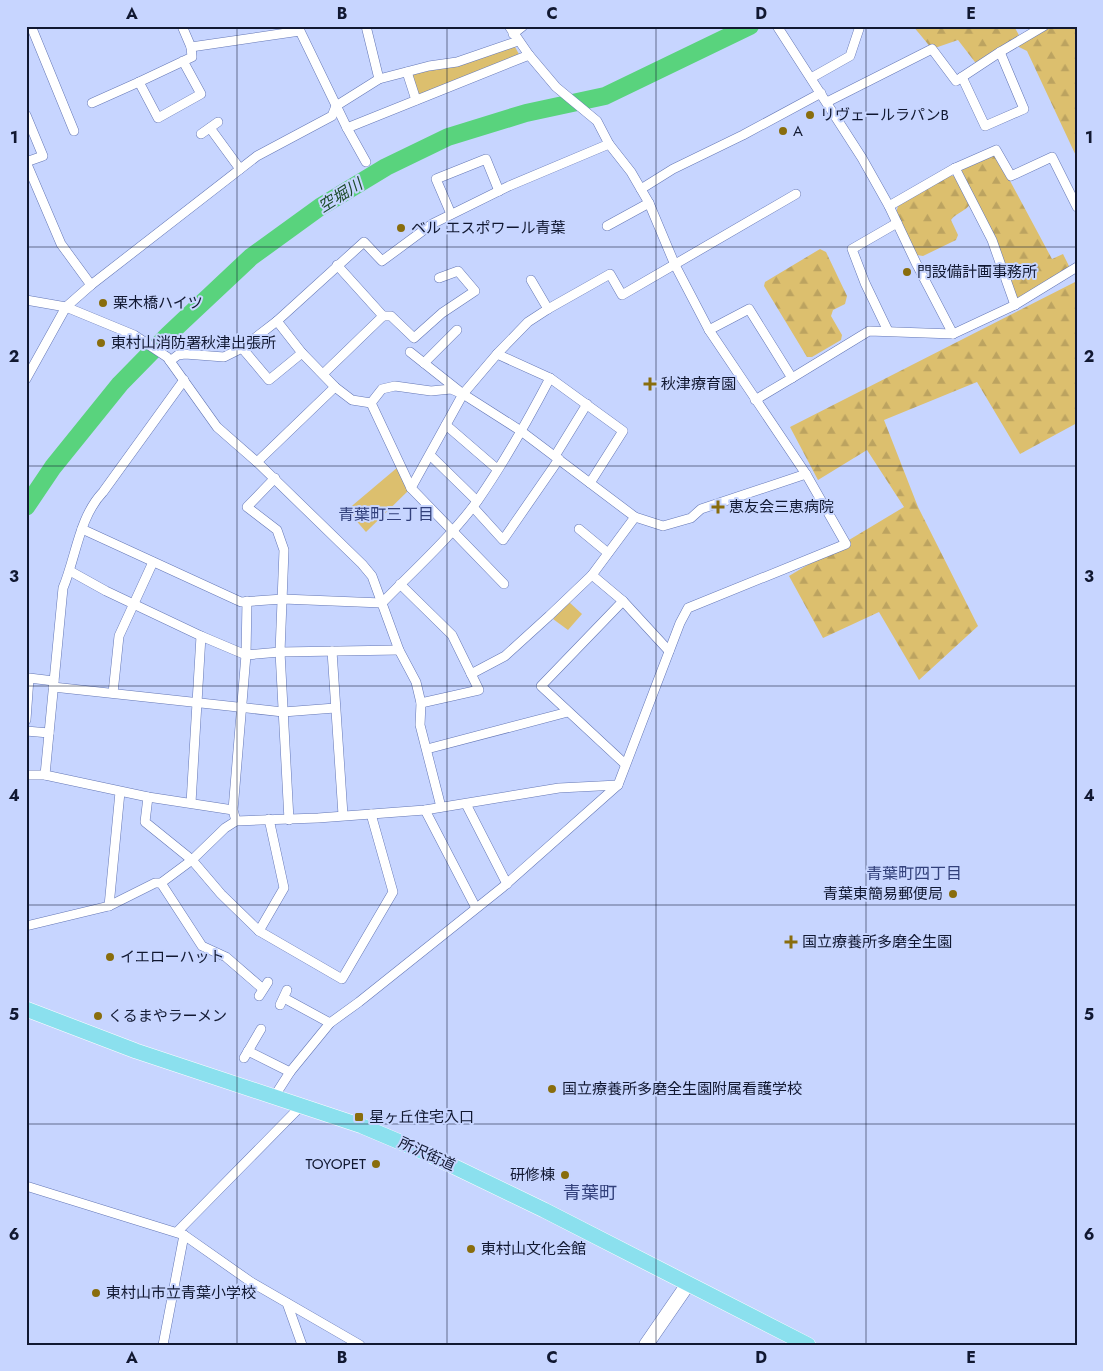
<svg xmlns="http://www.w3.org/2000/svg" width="1103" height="1371" font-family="Jost,'Noto Sans JP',sans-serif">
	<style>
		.forest { fill: url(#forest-firs) }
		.green { fill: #dcbf6e }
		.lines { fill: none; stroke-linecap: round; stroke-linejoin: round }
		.river { stroke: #59d37d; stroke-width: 18 }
		.minor-casing { stroke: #6477b6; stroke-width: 10 }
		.secondary-casing { stroke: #6477b6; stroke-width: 15 }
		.primary-casing { stroke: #fff; stroke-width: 16 }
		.minor { stroke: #fff; stroke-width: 9 }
		.secondary { stroke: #fff; stroke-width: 14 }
		.primary { stroke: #8be0ee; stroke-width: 15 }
		.grid { fill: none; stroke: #111831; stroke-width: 1; stroke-opacity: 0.55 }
		.poi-dot { fill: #896d0d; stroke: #c7d5ff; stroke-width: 2 }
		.labels { text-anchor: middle; stroke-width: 4; stroke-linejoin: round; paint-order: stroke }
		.poi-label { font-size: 15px; fill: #111831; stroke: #c7d5ff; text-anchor: start }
		.street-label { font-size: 15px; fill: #111831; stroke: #c7d5ff }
		.water-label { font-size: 16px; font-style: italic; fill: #1a4a28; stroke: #c7d5ff }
		.neighbourhood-label { font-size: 16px; fill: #32407b; stroke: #c7d5ff }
		.quarter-label { font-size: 18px; fill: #32407b; stroke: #c7d5ff }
		.neatline { fill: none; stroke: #111831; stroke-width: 2 }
		.grid-label { font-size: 16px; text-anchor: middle; font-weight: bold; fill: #111831 }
	</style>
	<defs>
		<pattern id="forest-firs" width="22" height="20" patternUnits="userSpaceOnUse" patternTransform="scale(1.25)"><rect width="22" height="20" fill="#dcbf6e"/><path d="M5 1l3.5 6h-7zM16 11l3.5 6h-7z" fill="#bca360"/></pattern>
	</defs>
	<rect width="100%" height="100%" fill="#c7d5ff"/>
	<g class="forest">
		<path d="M913,26H1014L1021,39L1044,26H1077V158L1027,51L1013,44L978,66L958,40L932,49Z"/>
		<path d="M995,153L1052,259L1063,254L1070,268L1014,301L960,170Z"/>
		<path d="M951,175L958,178L970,204C966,211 956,213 951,220L958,235L956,240L923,256L917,255L896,213L898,206Z"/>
		<path d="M820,249L826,252L847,296L845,304L833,310L831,316L842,335L841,340L812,357H807L764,286L765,282Z"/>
		<path d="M1077,281V423L1020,454L977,382L884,420L918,507L978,626L919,680L879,612L823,638L789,576L904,507L867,450L818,480L790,427Z"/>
	</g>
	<g class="green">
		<path d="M511,47H515L520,56L422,96L417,94L412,76L414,72Z"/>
		<path d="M398,467L411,488L366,532L347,510Z"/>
		<path d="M569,602L582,614L568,630L553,619Z"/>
	</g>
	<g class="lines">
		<path class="river" d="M26,507L53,467L120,384L168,335L251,257L320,207L386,167L448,137L526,113L605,96L750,26"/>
		<g class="minor-casing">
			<g id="minor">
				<path d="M31,26L74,131"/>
				<path d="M182,26L191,47L300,31L347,128L366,162"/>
				<path d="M366,26L379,79"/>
				<path d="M777,26L862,158L889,206L917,265L953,334"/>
				<path d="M513,34L523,26"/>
				<path d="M183,61L201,94L158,118L139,82L192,57L191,47"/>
				<path d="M407,72L416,100"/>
				<path d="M962,77L985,126L1024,109L1000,52"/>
				<path d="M811,78L850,56L860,26"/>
				<path d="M827,102L932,49L956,81L1000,52L1044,26"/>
				<path d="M92,103L139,82"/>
				<path d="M26,115L43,156L26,162L61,244L91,285"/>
				<path d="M210,128L240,169"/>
				<path d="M347,128L529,55"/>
				<path d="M201,134L218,122"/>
				<path d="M955,168L992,240L1015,305"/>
				<path d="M641,189L673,169L743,135L821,93"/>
				<path d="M889,206L955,168L996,150L1011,176L1052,157L1077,207"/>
				<path d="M451,214L436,179L486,159L499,191"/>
				<path d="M607,226L649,203"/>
				<path d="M531,280L548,309"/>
				<path d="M26,300L66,307L134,335L167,357L217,427L257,462L362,564L372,576L399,650L416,682L421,703L420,725L441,807"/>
				<path d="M383,316H391L414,338L442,313L475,291L458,271L439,278"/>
				<path d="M277,321L302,353L335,387L352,400L371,403L411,488"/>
				<path d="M709,330L749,309L792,378L755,400"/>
				<path d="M888,331L865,283L852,249L897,223"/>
				<path d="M242,348L269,380L302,353"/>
				<path d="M410,352L463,394L521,431L635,517L663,526L691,518L701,509L806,474"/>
				<path d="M497,354L550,378L623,431L590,483"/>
				<path d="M170,361L178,355L185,354L224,357L242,348L277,321L364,242L382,261L432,224L509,186L609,144"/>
				<path d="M424,363L457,330"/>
				<path d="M323,374L383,316L337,265"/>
				<path d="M792,378L869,331L953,334L1015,305L1077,267"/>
				<path d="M26,379L66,307L91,285L257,156L332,116L336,106L379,79L429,66L457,62L518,41"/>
				<path d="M371,403L382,389L395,386L431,391L451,389L458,392"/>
				<path d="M446,425L497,469"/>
				<path d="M430,455L477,501"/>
				<path d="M555,456L587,404"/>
				<path d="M257,462L335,387"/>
				<path d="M275,478L247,507L277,530L284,550L280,652L289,820"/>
				<path d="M473,507L503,540L559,459"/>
				<path d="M82,529L241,602L283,599L382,603C413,571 452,536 478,500C505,461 528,420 550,378"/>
				<path d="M579,529L608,553"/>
				<path d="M70,571L106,591L201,636L246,655L280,652L399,650"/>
				<path d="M592,575L623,601L669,651"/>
				<path d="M400,584L452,635L479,690L421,703"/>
				<path d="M504,584L411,488L463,394L497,354L528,322L548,309L610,274L622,295L796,194"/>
				<path d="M623,601L541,686L625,764"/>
				<path d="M332,651L343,815"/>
				<path d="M471,674L505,656L549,616L592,575L635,517"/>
				<path d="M53,687L283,712L335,708"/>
				<path d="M113,693L119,636L153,562"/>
				<path d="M26,720L29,678L54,681"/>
				<path d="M26,731L49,733"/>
				<path d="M427,749L568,712"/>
				<path d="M26,775H45L148,797L233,810"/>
				<path d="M45,775L63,588C76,557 79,517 103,492L184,380"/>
				<path d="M148,797L145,822L192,860L221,894L259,931L342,979L393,892L371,814"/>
				<path d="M191,803L201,636"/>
				<path d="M466,804L507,884"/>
				<path d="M425,810L476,908"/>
				<path d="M236,821L233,810L246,655L247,601"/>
				<path d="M161,883L202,946L226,957L263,989"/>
				<path d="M109,906L120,792"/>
				<path d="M26,926L109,906L155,883H161L192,860L225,828L236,821L318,818L425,810L559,788L618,785"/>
				<path d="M259,931L284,888L269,819"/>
				<path d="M259,996L268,982"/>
				<path d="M284,998L330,1023"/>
				<path d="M280,1005L287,990"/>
				<path d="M248,1051L290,1072"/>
				<path d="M244,1058L261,1029"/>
				<path d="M274,1097L290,1072L330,1023L359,1002L503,887L618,785L680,623L688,608L846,544L806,474L709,330L675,265L649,203L631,172L609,144L597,121L556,87L529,55L509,26"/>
				<path d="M26,1186L184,1235L251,1282L360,1345"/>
				<path d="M177,1232L301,1106"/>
				<path d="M287,1303L302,1345"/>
				<path d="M163,1345L184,1235"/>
			</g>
		</g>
		<g class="secondary-casing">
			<path id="secondary" d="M646,1345L688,1284"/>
		</g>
		<g class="primary-casing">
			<path id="primary" d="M26,1009L136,1051L362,1126L426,1153L544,1210L808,1345"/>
		</g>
		<use href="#minor" class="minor"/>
		<use href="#secondary" class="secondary"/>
		<use href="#primary" class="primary"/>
	</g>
	<path class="grid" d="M237,26V1345M447,26V1345M656,26V1345M866,26V1345M26,247H1077M26,466H1077M26,686H1077M26,905H1077M26,1124H1077"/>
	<g class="poi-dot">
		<circle cx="810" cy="115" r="5"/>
		<circle cx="783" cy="131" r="5"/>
		<circle cx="401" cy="228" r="5"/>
		<circle cx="907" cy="272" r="5"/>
		<circle cx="103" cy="303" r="5"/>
		<circle cx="101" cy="343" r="5"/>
		<path d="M647.5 376.5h5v5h5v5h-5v5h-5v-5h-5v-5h5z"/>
		<path d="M715.5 499.5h5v5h5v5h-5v5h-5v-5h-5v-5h5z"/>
		<circle cx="953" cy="894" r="5"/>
		<path d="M788.5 934.5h5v5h5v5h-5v5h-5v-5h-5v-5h5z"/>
		<circle cx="110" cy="957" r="5"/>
		<circle cx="98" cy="1016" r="5"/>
		<circle cx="552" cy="1089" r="5"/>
		<rect x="354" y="1112" width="10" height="10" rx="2.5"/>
		<circle cx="376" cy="1164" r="5"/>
		<circle cx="565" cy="1175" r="5"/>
		<circle cx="471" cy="1249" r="5"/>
		<circle cx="96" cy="1293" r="5"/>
	</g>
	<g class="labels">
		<g class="poi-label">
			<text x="820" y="120">リヴェールラパンB</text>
			<text x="793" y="136">A</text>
			<text x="411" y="233">ベル エスポワール青葉</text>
			<text x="917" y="277">門設備計画事務所</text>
			<text x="113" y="308">栗木橋ハイツ</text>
			<text x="111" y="348">東村山消防署秋津出張所</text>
			<text x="661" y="389">秋津療育園</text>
			<text x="729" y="512">恵友会三恵病院</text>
			<text x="943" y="899" text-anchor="end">青葉東簡易郵便局</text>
			<text x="802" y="947">国立療養所多磨全生園</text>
			<text x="120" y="962">イエローハット</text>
			<text x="108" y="1021">くるまやラーメン</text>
			<text x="562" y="1094">国立療養所多磨全生園附属看護学校</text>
			<text x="369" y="1122">星ヶ丘住宅入口</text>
			<text x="366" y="1169" text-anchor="end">TOYOPET</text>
			<text x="555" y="1180" text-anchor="end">研修棟</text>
			<text x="481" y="1254">東村山文化会館</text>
			<text x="106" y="1298">東村山市立青葉小学校</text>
		</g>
		<g class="street-label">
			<text transform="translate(427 1154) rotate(24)" y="5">所沢街道</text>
		</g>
		<g class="water-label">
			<text transform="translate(340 195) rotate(-32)" y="6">空堀川</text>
		</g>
		<g class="neighbourhood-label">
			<text x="386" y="520">青葉町三丁目</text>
			<text x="914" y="879">青葉町四丁目</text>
		</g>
		<g class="quarter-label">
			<text x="590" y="1199">青葉町</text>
		</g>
	</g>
	<rect width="1103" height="1371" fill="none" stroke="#c7d5ff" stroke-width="55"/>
	<rect x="28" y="28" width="1048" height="1316" class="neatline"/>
	<g class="grid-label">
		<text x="132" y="19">A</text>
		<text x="342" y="19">B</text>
		<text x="552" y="19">C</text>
		<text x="761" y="19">D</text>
		<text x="971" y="19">E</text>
		<text x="14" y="143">1</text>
		<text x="1089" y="143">1</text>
		<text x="14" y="362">2</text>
		<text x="1089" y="362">2</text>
		<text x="14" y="582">3</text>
		<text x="1089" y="582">3</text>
		<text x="14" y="801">4</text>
		<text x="1089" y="801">4</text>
		<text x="14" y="1020">5</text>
		<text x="1089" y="1020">5</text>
		<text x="14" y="1240">6</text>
		<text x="1089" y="1240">6</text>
		<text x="132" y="1363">A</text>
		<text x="342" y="1363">B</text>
		<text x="552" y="1363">C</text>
		<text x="761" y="1363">D</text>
		<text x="971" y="1363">E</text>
	</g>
</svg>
